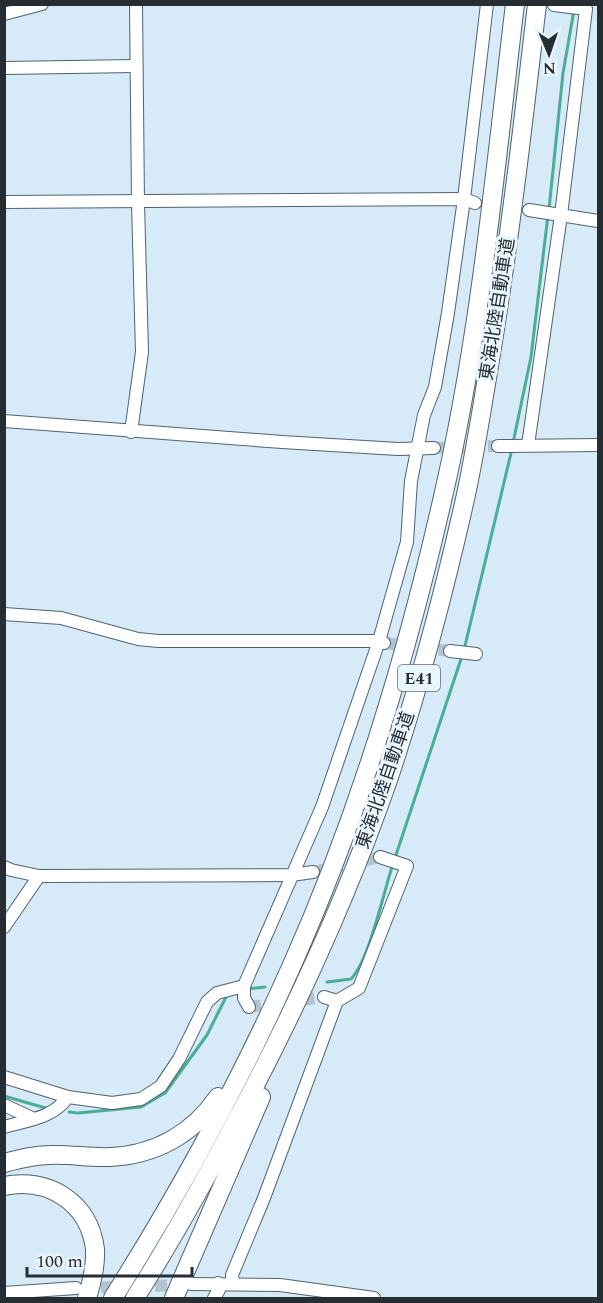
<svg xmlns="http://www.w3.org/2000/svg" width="603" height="1303" font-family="Spectral,'Noto Sans JP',serif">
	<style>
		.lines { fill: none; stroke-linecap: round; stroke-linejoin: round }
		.stream { stroke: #4aae96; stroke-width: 3 }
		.minor-tunnel { stroke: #b3c4d1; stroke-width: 12; stroke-dasharray: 12 6; stroke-linecap: butt }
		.minor-casing { stroke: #51626f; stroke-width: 14 }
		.highway-casing { stroke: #51626f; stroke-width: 20 }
		.minor { stroke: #fff; stroke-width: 12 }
		.highway { stroke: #fff; stroke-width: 18 }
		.labels { text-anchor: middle; stroke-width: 6; stroke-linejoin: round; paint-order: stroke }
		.shield { fill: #eaf6fe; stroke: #616a70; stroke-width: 1.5 }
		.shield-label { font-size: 16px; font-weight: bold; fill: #262e33 }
		.street-label { font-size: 18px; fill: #262e33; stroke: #eaf6fe }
	</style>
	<rect width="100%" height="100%" fill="#d6eaf8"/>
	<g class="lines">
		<g class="stream">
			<path d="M549,209L563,73L574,10"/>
			<path d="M513,443L531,357L548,215"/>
			<path d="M464,650L512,449"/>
			<path d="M395,858L462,656"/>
			<path d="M327,982L351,979C370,959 383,893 393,864"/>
			<path d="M247,989L265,987"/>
			<path d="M4,1096L49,1109"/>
			<path d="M69,1112L78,1113L141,1107L165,1093L207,1035L227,995"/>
		</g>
		<g class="minor-tunnel">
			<path d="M434,448L498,446"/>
			<path d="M385,643L450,651"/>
			<path d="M313,872L380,857"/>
			<path d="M249,1007L324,997"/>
			<path d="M83,1288L186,1285"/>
		</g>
		<g class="minor-casing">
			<g id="minor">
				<path d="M4,14L42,4"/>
				<path d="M4,68L135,66"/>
				<path d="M4,202L464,199L475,203"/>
				<path d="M529,210L598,221"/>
				<path d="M4,421L282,442L398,449L434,448"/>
				<path d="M131,432L142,352L138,203L136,4"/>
				<path d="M528,445L561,215L586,9L554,5"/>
				<path d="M498,446L598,445"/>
				<path d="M4,614L61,618L138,639L158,641H379L384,643"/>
				<path d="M450,651L476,654"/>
				<path d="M4,867L11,870L39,876L291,875L313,872"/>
				<path d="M4,927L39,876"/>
				<path d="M324,997L337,1001"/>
				<path d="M249,1007L244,998V986L322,807L379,641L407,542L411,481L424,415L435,387L448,313L464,199L487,4"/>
				<path d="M4,1077L68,1097L112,1103L141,1099L161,1086L179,1059L207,1002L217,993L244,986"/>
				<path d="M4,1105L34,1119"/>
				<path d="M4,1127C29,1120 53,1118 68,1097"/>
				<path d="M233,1283L232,1275L264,1198L337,1001L359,988L407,866L380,857"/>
				<path d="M191,1284L280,1285L374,1298"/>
				<path d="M4,1293L76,1288"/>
				<path d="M214,1298L219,1290L218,1283"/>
			</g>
		</g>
		<g class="highway-casing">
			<g id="highway">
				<path d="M4,1163C19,1159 34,1155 50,1155C70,1154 90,1158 110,1157C155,1155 193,1134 218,1097"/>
				<path d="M4,1186C48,1177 89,1202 95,1249C96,1266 92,1282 87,1298"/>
				<path d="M113,1298C180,1192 241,1080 292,965C358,817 406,659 442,501C480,338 495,170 515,4"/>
				<path d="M135,1298C177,1232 214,1164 250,1095C303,993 350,889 388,780C418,691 442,600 463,508C474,461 481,413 489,366C509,246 523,125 537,4"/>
				<path d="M174,1298L261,1097"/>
			</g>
		</g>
		<use href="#minor" class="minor"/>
		<use href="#highway" class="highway"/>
	</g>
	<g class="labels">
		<rect class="shield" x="398" y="665" width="42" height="26" rx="4.5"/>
		<g class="shield-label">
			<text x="419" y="684">E41</text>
		</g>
		<g class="street-label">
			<text transform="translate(497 309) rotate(-81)" y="6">東海北陸自動車道</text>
			<text transform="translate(385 780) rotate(-71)" y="6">東海北陸自動車道</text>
		</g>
	</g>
	<rect width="603" height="1303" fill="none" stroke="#262e33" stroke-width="12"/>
	<g transform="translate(549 54) rotate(178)" stroke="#eaf6fe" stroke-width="4.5" paint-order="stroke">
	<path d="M0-4.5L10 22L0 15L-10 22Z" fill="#262e33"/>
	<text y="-9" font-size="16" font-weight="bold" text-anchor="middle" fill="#262e33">N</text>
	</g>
	<path d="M27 1267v9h165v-9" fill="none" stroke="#262e33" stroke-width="3"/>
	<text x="36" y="1267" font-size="18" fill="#262e33" stroke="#eaf6fe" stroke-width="4.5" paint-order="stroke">100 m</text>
</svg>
